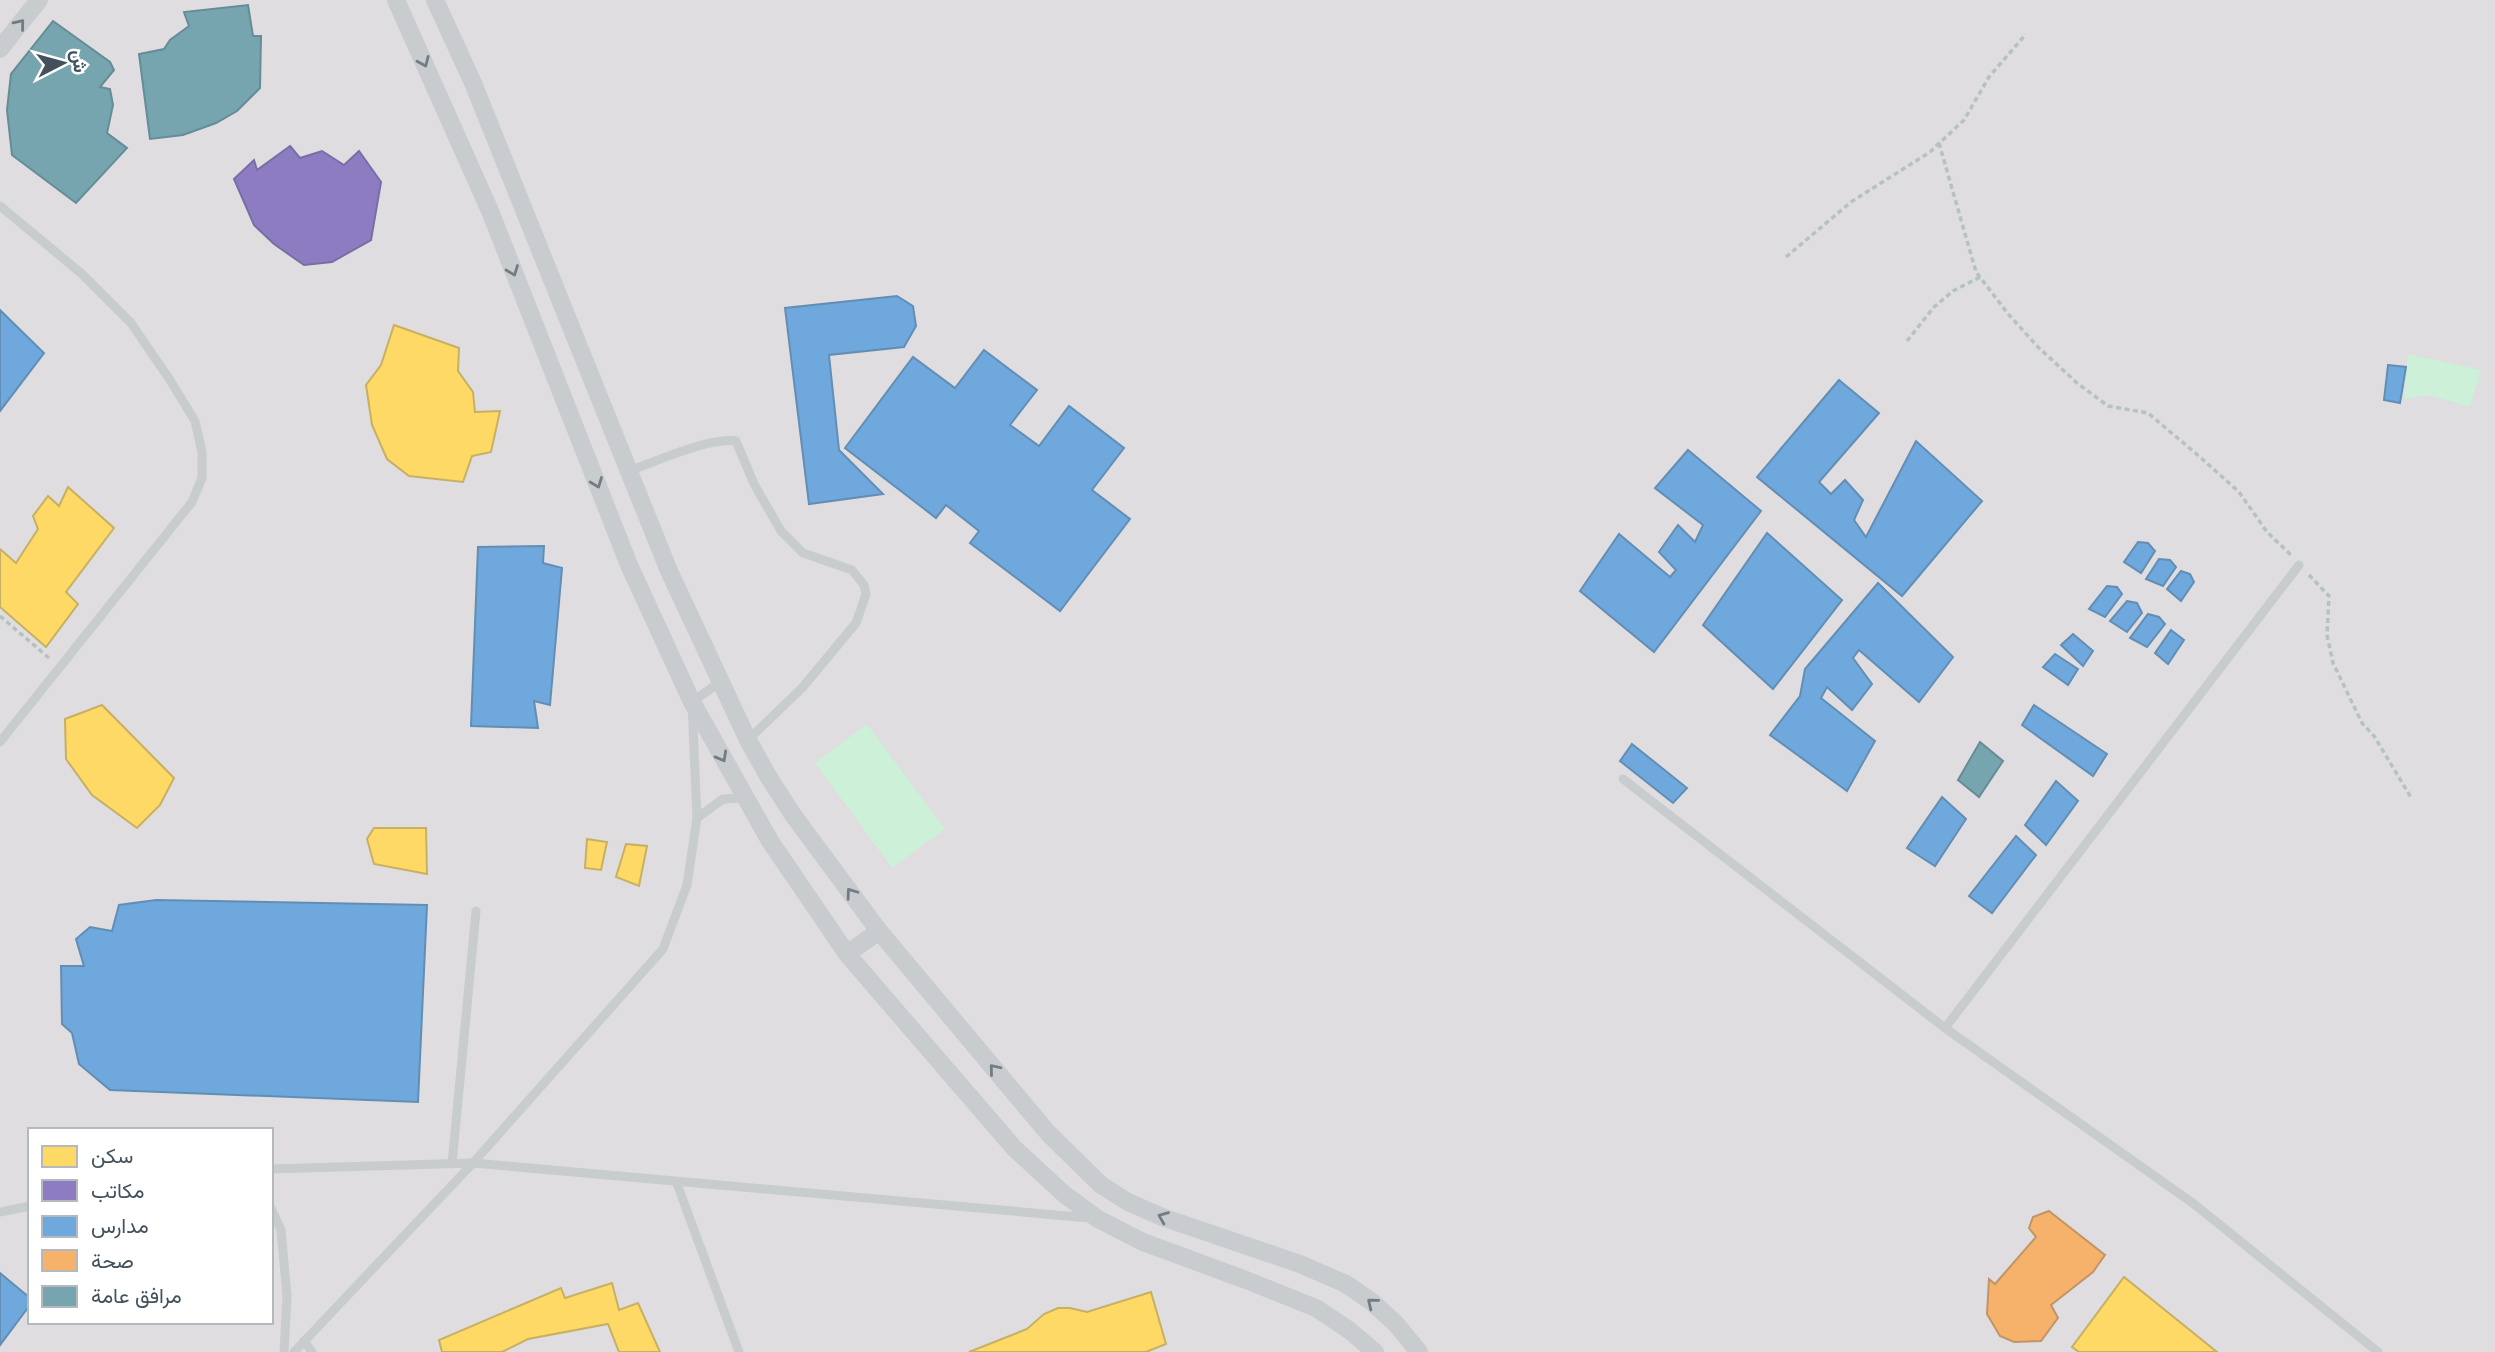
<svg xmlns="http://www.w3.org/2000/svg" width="2495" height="1352" font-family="'Noto Sans',Vazirmatn,sans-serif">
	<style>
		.education { fill: #dfdddf; fill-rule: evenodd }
		.green { fill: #cdf0d8 }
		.homes { fill: #ffd966; stroke: #c6b063; stroke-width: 2 }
		.offices { fill: #8e7cc3; stroke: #776fa4; stroke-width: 2 }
		.schools { fill: #6fa8dc; stroke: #628eb5; stroke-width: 2 }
		.health { fill: #f6b26b; stroke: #c09566; stroke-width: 2 }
		.public { fill: #76a5af; stroke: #668c96; stroke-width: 2 }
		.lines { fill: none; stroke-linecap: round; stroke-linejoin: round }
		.path { stroke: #b4c3bd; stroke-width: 3.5; stroke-dasharray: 5 3.5; stroke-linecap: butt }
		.lane { stroke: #c8ccce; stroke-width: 9 }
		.street { stroke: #c8ccce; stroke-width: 18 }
		.oneway { stroke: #717c83 }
	</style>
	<rect width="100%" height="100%" fill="#eeecec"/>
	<path class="education" d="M0,0H2495V1352H0ZM30,1130H271V1322H30Z"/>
	<g class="green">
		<path d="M2408,354L2481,370L2470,407L2429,395L2404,399Z"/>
		<path d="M867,724L945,829L892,868L815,763Z"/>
	</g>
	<g class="homes">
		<path d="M394,325L459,348L458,371L473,392L475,412L500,411L491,452L472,456L463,482L409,476L387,459L372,425L366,385L381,365Z"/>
		<path d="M68,487L114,528L66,592L78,604L46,647L0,607V549L16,563L38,529L33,516L48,496L59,506Z"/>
		<path d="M102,705L174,778L160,805L137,828L92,795L66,759L65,719Z"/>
		<path d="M374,828H426L427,874L374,864L367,839Z"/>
		<path d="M587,839L607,842L601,870L585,868Z"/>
		<path d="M626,844L647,846L639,886L616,877Z"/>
		<path d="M2124,1277L2217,1352H2079L2072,1347Z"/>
		<path d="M612,1283L619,1310L638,1303L660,1352H619L608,1324L528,1339L502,1352H442L439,1340L561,1288L565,1298Z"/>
		<path d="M1151,1292L1166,1344L1146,1352H969L1027,1329L1044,1314L1058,1308H1070L1087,1312Z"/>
	</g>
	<path class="offices" d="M290,146L300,158L322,151L344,165L359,151L381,182L371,240L332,262L304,265L274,244L254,225L234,179L254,160L257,170Z"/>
	<g class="schools">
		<path d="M897,296L913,306L916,326L904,347L829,355L839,450L883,494L809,504L785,308Z"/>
		<path d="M0,310L44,353L0,411Z"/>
		<path d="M984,350L1037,390L1010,425L1039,446L1069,406L1124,448L1092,490L1130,519L1060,611L970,543L979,531L946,505L936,518L845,448L913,357L955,388Z"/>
		<path d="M2388,365L2406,367L2400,403L2384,400Z"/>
		<path d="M1839,380L1879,413L1819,482L1831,494L1845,480L1863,500L1854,520L1866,537L1916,441L1982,501L1902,596L1757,477Z"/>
		<path d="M1688,450L1761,511L1654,652L1580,591L1619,534L1670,577L1676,570L1659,552L1678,525L1695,542L1703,525L1655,488Z"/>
		<path d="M1767,533L1842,600L1773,689L1703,625Z"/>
		<path d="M2138,542L2148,543L2155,551L2141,573L2124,562Z"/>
		<path d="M544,546L543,563L562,568L550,705L534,701L538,728L471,726L478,547Z"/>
		<path d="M2159,559L2170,560L2176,567L2163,586L2146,579Z"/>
		<path d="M2181,571L2190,574L2194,582L2181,601L2167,589Z"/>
		<path d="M1878,583L1953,657L1919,702L1859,650L1853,658L1872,684L1852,710L1827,687L1821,698L1875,741L1847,791L1770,735L1800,696L1805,669Z"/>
		<path d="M2107,586L2117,587L2122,594L2105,617L2089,609Z"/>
		<path d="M2127,601L2137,603L2142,613L2127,632L2110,621Z"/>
		<path d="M2148,614L2159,617L2165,624L2147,647L2130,638Z"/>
		<path d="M2171,630L2184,640L2168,664L2155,653Z"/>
		<path d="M2073,634L2093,651L2083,666L2061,645Z"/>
		<path d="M2055,654L2078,669L2068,685L2043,667Z"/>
		<path d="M2034,705L2107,754L2093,776L2022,725Z"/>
		<path d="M1632,744L1687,788L1673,803L1620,761Z"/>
		<path d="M2056,781L2078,801L2046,845L2025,825Z"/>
		<path d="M1942,797L1966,819L1935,866L1907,848Z"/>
		<path d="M2016,836L2036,855L1992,913L1969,896Z"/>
		<path d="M156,900L427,905L418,1102L110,1090L79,1064L72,1033L62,1024L61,966H84L76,939L90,927L112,931L119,905Z"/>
		<path d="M0,1273L30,1298V1305L0,1345Z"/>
	</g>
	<path class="health" d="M2049,1211L2105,1255L2093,1272L2051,1305L2058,1318L2041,1341L2014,1342L2000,1336L1987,1314L1989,1279L1995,1284L2036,1237L2029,1228L2033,1217Z"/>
	<g class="public">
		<path d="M248,5L253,36H261L260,88L237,111L216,123L183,135L150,139L139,54L164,49L170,40L189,26L184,12Z"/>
		<path d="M53,21L110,62L114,70L100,87L110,89L113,105L107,133L127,148L76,203L12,155L7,110L11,74Z"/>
		<path d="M1980,742L2003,761L1979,797L1958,780Z"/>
	</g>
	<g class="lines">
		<g class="path">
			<path d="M1939,143L1976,272L2009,315L2038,347L2077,383L2108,406L2148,413L2200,457L2239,492L2267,532L2292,556"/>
			<path d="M1786,257L1851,202L1930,152L1964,120L1989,77L2026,34"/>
			<path d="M1907,341L1934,307L1953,291L1980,277"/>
			<path d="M2309,575L2329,596L2327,635L2333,663L2362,723L2374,736L2412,799"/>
			<path d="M0,616L49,658"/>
		</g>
		<g class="lane">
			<path d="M0,206L82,274L131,323L170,380L195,421L202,452V478L192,502L0,742"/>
			<path d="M629,471C657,461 710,437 736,441L754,484L781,531L803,553L852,570L864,585L866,594L856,623L802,688L748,740"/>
			<path d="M1623,779L1945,1028L2194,1204L2378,1352"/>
			<path d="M697,818L723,799L744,798"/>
			<path d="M1945,1028L2299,565"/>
			<path d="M452,1164L476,911"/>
			<path d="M271,1169L473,1163L1090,1218"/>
			<path d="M676,1181L739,1352"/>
			<path d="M271,1208L281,1230L287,1296L284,1352"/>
			<path d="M0,1212L30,1206"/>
			<path d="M304,1341L312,1352"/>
			<path d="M294,1352L473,1163L663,949L687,885L697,818L692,702L720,682"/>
		</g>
		<g class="street">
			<path d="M396,0L490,211L629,565L692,702L770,841L847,954L1014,1148L1064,1194L1098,1219L1143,1242L1246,1280L1316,1308L1349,1330L1375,1352"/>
			<path d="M435,0L473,83L669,571L748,740L768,776L793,815L879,931L1048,1133L1101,1185L1128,1202L1162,1217L1300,1264L1346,1284L1372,1302L1396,1324L1419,1352"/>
			<path d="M0,49L39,0"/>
			<path d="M847,954L879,931"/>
		</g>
	</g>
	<defs><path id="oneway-chevron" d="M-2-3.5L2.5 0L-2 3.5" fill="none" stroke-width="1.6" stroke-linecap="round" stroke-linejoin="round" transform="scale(1.75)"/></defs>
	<g class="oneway">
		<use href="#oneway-chevron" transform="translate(20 24) rotate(-51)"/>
		<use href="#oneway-chevron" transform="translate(424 62) rotate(66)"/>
		<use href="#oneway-chevron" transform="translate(513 271) rotate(69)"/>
		<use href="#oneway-chevron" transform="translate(597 483) rotate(69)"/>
		<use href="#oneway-chevron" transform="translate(722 757) rotate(61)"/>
		<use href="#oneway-chevron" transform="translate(851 893) rotate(-126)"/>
		<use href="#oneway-chevron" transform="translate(994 1069) rotate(-130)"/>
		<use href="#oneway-chevron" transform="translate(1163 1217) rotate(-158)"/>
		<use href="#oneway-chevron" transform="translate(1372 1303) rotate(-141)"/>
	</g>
	<rect x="28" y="1128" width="245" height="196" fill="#ffffff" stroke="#b3b9bd" stroke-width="2"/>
	<rect x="42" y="1146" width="35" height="21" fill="#ffd966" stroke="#b3b9bd" stroke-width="2"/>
	<text x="91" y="1163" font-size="21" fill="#42515b">سكن</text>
	<rect x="42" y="1180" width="35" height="21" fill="#8e7cc3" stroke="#b3b9bd" stroke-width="2"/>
	<text x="91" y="1198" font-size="21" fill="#42515b">مكاتب</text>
	<rect x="42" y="1216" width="35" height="21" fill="#6fa8dc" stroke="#b3b9bd" stroke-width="2"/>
	<text x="91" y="1233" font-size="21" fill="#42515b">مدارس</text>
	<rect x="42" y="1250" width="35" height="21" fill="#f6b26b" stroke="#b3b9bd" stroke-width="2"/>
	<text x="91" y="1268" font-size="21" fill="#42515b">صحة</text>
	<rect x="42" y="1286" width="35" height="21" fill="#76a5af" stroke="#b3b9bd" stroke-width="2"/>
	<text x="91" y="1303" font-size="21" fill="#42515b">مرافق عامة</text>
	<g transform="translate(63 63) rotate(84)" stroke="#ffffff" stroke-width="5" paint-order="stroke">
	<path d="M0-5L12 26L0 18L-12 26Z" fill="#42515b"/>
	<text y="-10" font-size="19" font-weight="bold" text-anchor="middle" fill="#42515b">ش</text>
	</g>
</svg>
